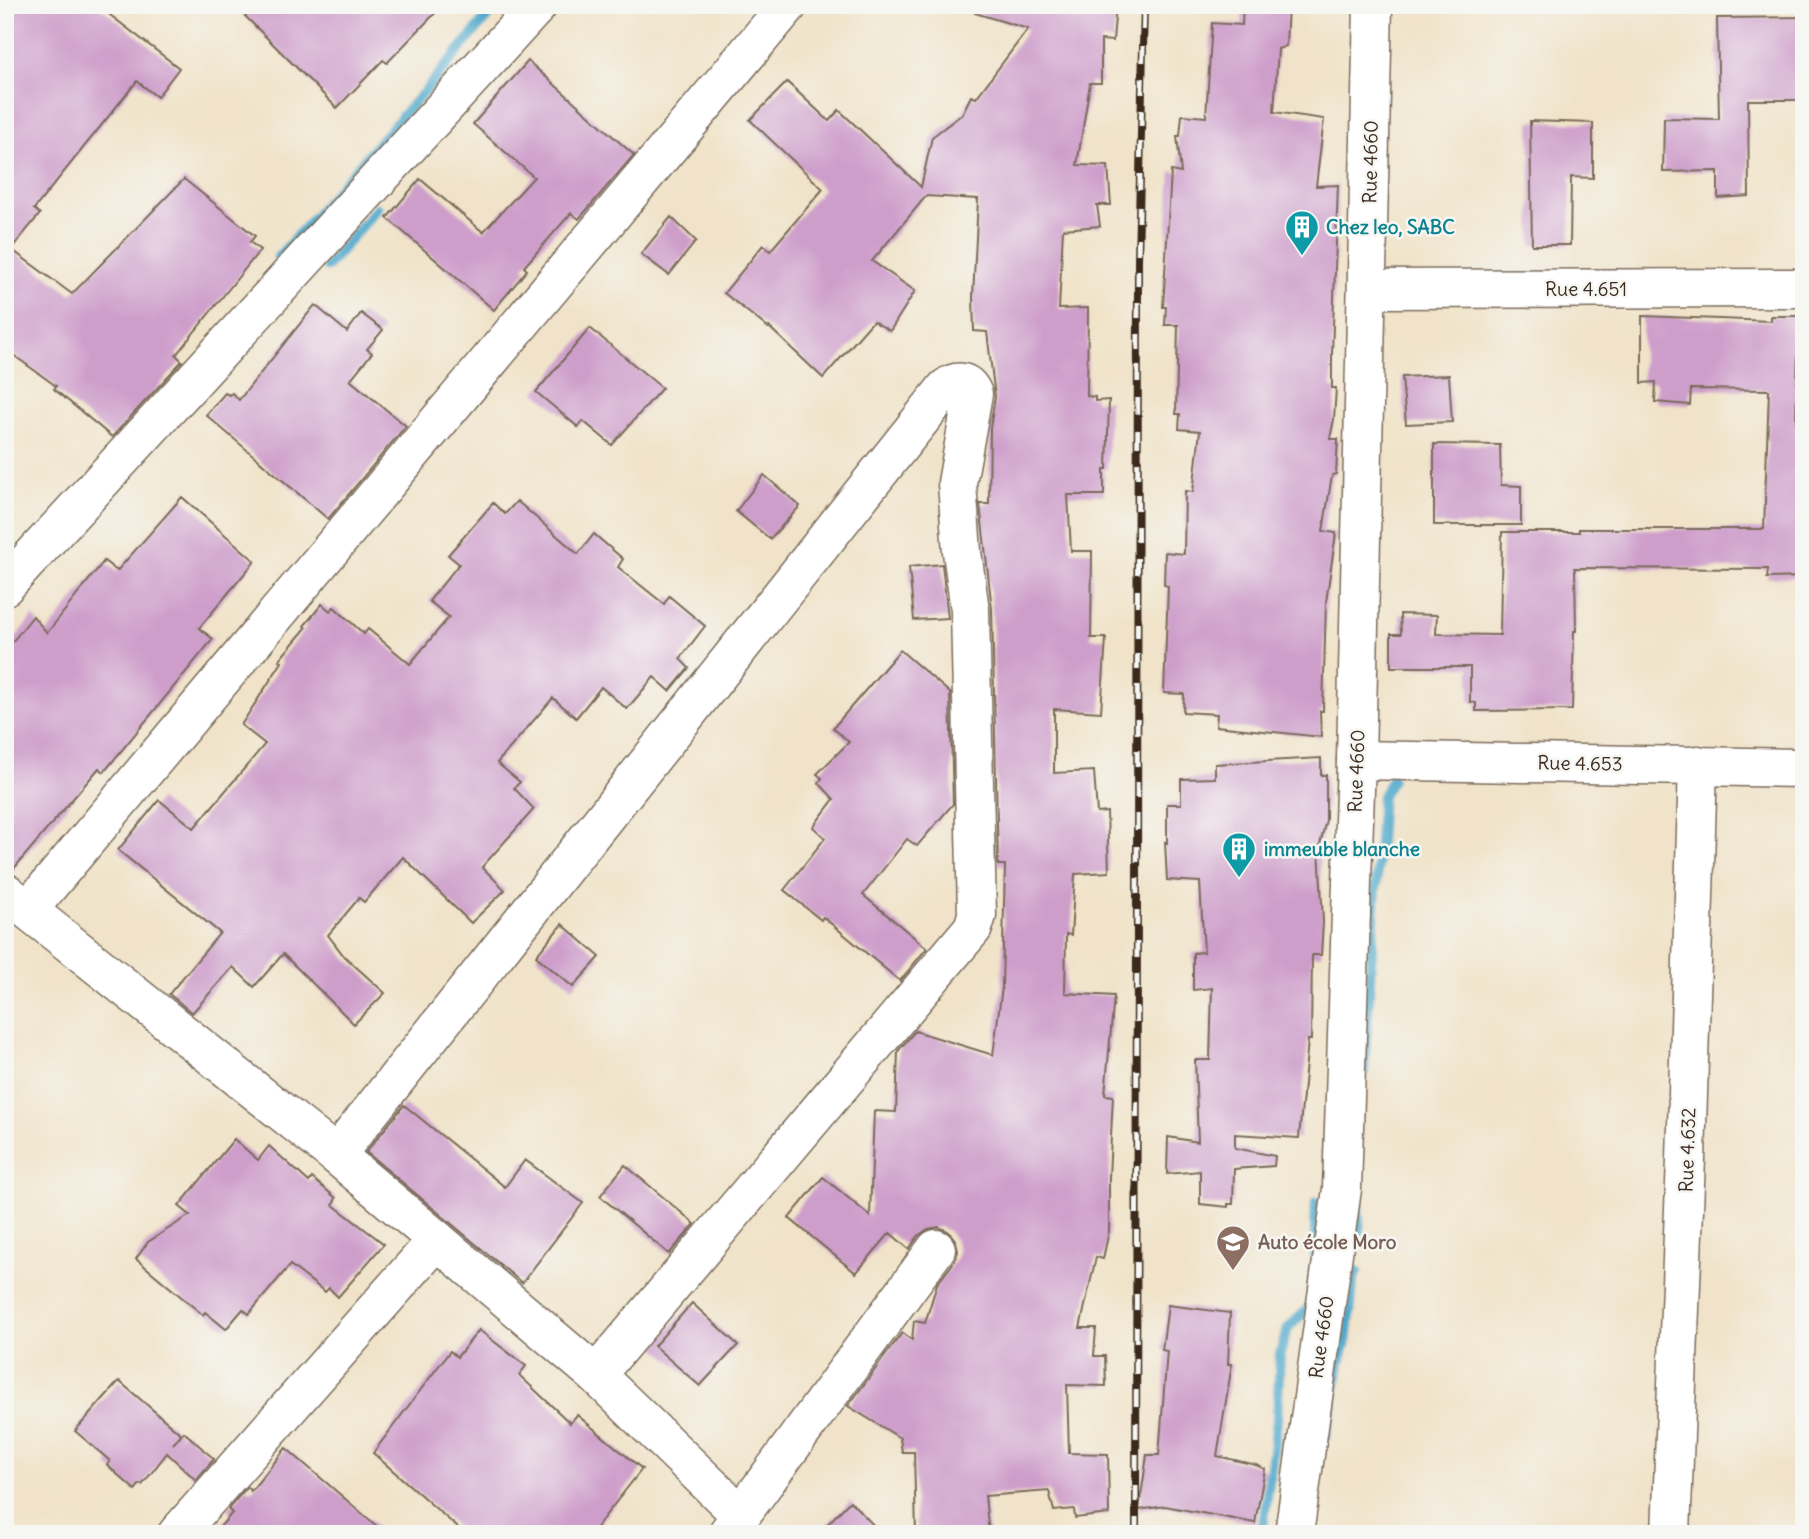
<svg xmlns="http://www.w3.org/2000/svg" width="1809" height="1539" font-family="Delius,sans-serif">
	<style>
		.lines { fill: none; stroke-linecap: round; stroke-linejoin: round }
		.stream { stroke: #4ea8cb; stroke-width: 10 }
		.building { fill: #ce9ecb }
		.minor-casing { stroke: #7a6b5a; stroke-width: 41 }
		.minor { stroke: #fff; stroke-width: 38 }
		.rail-casing { stroke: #3b2a1e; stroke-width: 8 }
		.rail { stroke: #f6f6f2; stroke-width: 5; stroke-dasharray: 16; stroke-linecap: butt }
		.labels { text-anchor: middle; stroke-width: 5; stroke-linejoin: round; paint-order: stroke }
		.street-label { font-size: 19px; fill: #3b2a1e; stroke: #f6f6f2 }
		.culture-label { font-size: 19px; font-weight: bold; fill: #0d838f; stroke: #f6f6f2; text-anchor: start }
		.education-label { font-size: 19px; font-weight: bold; fill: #785e54; stroke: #f6f6f2; text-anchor: start }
	</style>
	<rect width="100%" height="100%" fill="#f6f6f2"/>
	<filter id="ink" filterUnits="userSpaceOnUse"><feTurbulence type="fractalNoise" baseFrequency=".0143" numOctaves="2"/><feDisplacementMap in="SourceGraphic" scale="14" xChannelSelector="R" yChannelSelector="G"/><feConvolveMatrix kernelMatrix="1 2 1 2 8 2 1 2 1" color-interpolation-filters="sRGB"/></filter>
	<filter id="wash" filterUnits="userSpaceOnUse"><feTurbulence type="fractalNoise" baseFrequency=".00686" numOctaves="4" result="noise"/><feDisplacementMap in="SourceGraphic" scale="28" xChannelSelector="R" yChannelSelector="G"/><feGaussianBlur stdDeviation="1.57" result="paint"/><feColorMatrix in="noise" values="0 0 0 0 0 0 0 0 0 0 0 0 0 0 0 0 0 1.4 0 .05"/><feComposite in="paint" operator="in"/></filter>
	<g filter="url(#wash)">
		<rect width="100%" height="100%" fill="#f0e3c9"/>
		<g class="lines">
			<g class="stream">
				<path d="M426,90L497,5"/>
				<path d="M401,117L422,94"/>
				<path d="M318,212L397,122"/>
				<path d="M278,257L315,216"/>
				<path d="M327,267L377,208"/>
				<path d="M1364,1070L1382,796L1392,779"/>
				<path d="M1357,1201L1360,1232"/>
				<path d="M1314,1256L1316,1202"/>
				<path d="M1326,1436L1339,1366L1348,1334L1353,1281L1357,1271"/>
				<path d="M1262,1534L1277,1421L1280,1353L1288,1328L1311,1306V1300"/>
			</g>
		</g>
		<g id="blocks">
			<g class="building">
				<path d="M5,5H97L179,68L157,97L137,81L34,209L40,214L11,249L72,294L184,179L255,236L250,242L260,250L176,355L182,361L112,437L54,389L56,386L5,349Z"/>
				<path d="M234,5H443L387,63L383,60L337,108Z"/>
				<path d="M976,5H1116L1113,41L1101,40V83H1090L1077,165L1108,166L1111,205H1097L1100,226L1063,229L1059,309L1088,308L1087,396L1095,397V401L1109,400L1107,469H1104V495H1068L1071,551H1092L1091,638H1106L1101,712L1054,709V773L1094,771L1097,813L1107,812L1109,872L1075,874L1071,935L1066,934L1065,993L1114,996L1105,1095L1113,1096L1109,1177V1231L1103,1259L1096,1257L1080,1328H1096L1094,1356H1105L1106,1386L1067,1385L1069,1453L1108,1454L1109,1514L1075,1518L1074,1509L1054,1511L1049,1491L985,1496L989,1534H916L914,1452H902L900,1438L848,1406L902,1333L912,1340L914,1321L925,1323L937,1284L954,1262L958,1252L956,1241L948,1231L939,1227L928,1229L918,1236L909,1249L890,1233L856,1273L789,1218L823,1177L870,1216L874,1111L896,1112L898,1051L915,1031L993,1055L1002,987L1005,865H998L992,609L980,504H989L990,428L995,397L987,332L974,331L973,297L978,199L926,196L872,261L915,291L890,331L873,321L823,378L769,327L768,328L724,293L763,245L770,251L823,189L750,120L787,82L829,121L839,110L921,187L932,137L962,114L971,96L976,98L1028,29L975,13Z"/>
				<path d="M1243,5H1288L1286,46L1278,49L1274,112L1324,119L1316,186L1338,185L1332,354V388H1336L1334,419L1330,439H1338L1336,474L1332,475L1323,531L1336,533L1326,602L1323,711H1320L1321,737L1216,726L1217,714L1183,712L1184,694L1164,693L1168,586L1164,585L1165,552L1184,554L1185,491L1193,492L1200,431L1179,429L1180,414H1176L1178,325H1165L1166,307H1163L1171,171L1181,173L1177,136H1180L1182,115L1206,117L1212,23L1242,25Z"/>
				<path d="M1804,17V100H1748L1749,196L1718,198V171L1663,172L1664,118L1719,119L1717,18Z"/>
				<path d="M528,61L634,155L579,219L571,213L524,267L527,270L494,310L387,218L420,179L483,232L534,177L473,124Z"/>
				<path d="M1530,121L1593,123V178L1571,177L1570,245H1532Z"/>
				<path d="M671,217L696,241L669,275L641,254Z"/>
				<path d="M315,305L347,332L361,313L383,330L367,349L372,353L350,380L406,426L328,519L206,415L225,393L229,395L232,393L239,400Z"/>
				<path d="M1642,316L1771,321V316H1799L1796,423H1800V439H1804V577L1767,578L1768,569L1575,568L1576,631H1574L1572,710L1476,711V703L1470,702V667H1391V634H1401L1400,614L1437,615L1436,634L1500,635L1502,532H1579V529H1764L1769,390L1691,389L1690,405L1655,402L1656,382L1642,383Z"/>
				<path d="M590,328L662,388L612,445L583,421L578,427L536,392Z"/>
				<path d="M1449,375L1452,422L1406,424L1402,377Z"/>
				<path d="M1434,444L1500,445L1501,485L1521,486V525H1434Z"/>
				<path d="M764,475L800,506L770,539L736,511Z"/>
				<path d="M182,497L255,561L199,628L213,639L104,772L99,768L11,872L5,871V651L33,616L47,633L104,561L117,571Z"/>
				<path d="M517,501L578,554L594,534L623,559L618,567L664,604L669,596L705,626L680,659L689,668L670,691L654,677L627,709L601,687L576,718L553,698L497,763L520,782L514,788L534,809L482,867L505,890L471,923L403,857L364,902L359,898L328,935L344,956L385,993L354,1024L283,954L254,987L233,967L192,1013L169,994L220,933L118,850L159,800L194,828L265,744L241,725L282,662L279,660L306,628L304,626L322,604L330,611L334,607L364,634L368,629L410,664L449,617L429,601L459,564L448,555L493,503L505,514Z"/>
				<path d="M942,564L948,618L914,620L909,567Z"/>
				<path d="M900,650L950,693L953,804L917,846L907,839L863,895L927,948L900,981L823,917L821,920L784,890L825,838L813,827L834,799L819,783L822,778L817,774L849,742L833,728Z"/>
				<path d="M1321,758V775H1326V820L1319,849L1323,922L1321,955H1312L1311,1040H1308L1299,1138L1235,1134V1148L1275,1156L1274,1166L1234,1169L1233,1204H1228V1207L1200,1204V1171L1167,1174L1168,1137L1198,1142L1195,1060H1210L1212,988L1193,990V953L1204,952L1200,882L1167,880L1165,842L1167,843V804H1181V779L1215,778V764Z"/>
				<path d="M562,924L600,957L573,987L536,956Z"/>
				<path d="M404,1105L505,1187L525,1160L583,1203L522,1283L366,1152Z"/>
				<path d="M234,1139L258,1160L269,1146L309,1182L312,1178L336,1198L333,1205L384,1244L338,1297L329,1288L325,1292L290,1265L249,1314L243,1309L226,1329L205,1312L203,1315L136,1259L148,1242L190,1215L179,1206Z"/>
				<path d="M625,1165L695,1224L669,1254L600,1196Z"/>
				<path d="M692,1303L738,1345L700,1386L654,1346Z"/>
				<path d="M1168,1305L1230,1313L1228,1364H1232L1217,1456L1256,1465L1265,1469L1255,1523L1165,1506L1139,1510L1147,1455H1159L1167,1351L1162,1350Z"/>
				<path d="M479,1330L526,1366L519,1375L570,1423L577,1415L642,1469L591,1534H465L373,1453L450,1351L457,1357Z"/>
				<path d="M119,1381L181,1434L173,1444L184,1432L214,1459L196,1480L167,1453L142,1485L140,1484L135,1490L107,1465L110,1461L75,1431Z"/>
				<path d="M286,1448L386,1534H214L232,1513L228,1509L247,1487L251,1491Z"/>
				<path d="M850,1501L882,1534H818Z"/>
			</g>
		</g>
	</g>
	<g filter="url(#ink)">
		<use href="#blocks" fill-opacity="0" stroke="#7a6b5a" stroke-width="2"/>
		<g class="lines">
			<g class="minor-casing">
				<g id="minor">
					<path d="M1368,289L1804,288"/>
					<path d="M5,586L538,5"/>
					<path d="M1356,760L1804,768"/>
					<path d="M5,892L336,1155L437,1240L596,1375L741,1515"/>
					<path d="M28,910L788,5"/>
					<path d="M336,1155L946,388C957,380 967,380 973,394L957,483L962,552L970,610L977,915L973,928L596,1375"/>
					<path d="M177,1534L437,1240"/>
					<path d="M727,1534L936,1249"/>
					<path d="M1294,1534L1342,1189L1356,760L1373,5"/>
					<path d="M1671,1534L1686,1159L1698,765"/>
				</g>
			</g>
			<use href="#minor" class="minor"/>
			<g class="rail-casing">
				<path id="rail" d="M1136,1534L1138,260L1144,5"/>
			</g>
			<use href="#rail" class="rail"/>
		</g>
	</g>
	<defs>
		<g id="building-pin" transform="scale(1.75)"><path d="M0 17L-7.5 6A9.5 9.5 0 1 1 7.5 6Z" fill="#0f9aa8" stroke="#f6f6f2"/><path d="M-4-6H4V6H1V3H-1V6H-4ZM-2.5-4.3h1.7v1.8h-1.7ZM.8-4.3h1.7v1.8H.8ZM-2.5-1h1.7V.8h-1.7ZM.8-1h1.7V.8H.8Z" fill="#fff"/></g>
		<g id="school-pin" transform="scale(1.75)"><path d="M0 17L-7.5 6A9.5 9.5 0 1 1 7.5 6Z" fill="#8d6e63" stroke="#f6f6f2"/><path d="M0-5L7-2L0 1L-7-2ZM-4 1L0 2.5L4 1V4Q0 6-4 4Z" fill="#fff"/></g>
	</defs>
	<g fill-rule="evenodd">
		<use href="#building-pin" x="1302" y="227"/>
		<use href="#building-pin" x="1239" y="849"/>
		<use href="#school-pin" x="1233" y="1242"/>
	</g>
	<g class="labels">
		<g class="street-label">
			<text transform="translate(1370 162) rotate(-89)" y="7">Rue 4660</text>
			<text x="1586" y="296">Rue 4.651</text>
			<text transform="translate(1580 763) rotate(1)" y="7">Rue 4.653</text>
			<text transform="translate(1356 771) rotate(-88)" y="7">Rue 4660</text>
			<text transform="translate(1687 1150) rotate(-88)" y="7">Rue 4.632</text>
			<text transform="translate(1321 1337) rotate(-82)" y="7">Rue 4660</text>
		</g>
		<g class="culture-label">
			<text x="1326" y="234">Chez leo, SABC</text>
			<text x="1264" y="856">immeuble blanche</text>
		</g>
		<g class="education-label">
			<text x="1258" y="1249">Auto école Moro</text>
		</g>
	</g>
	<rect width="1809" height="1539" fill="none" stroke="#f6f6f2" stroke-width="28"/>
</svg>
